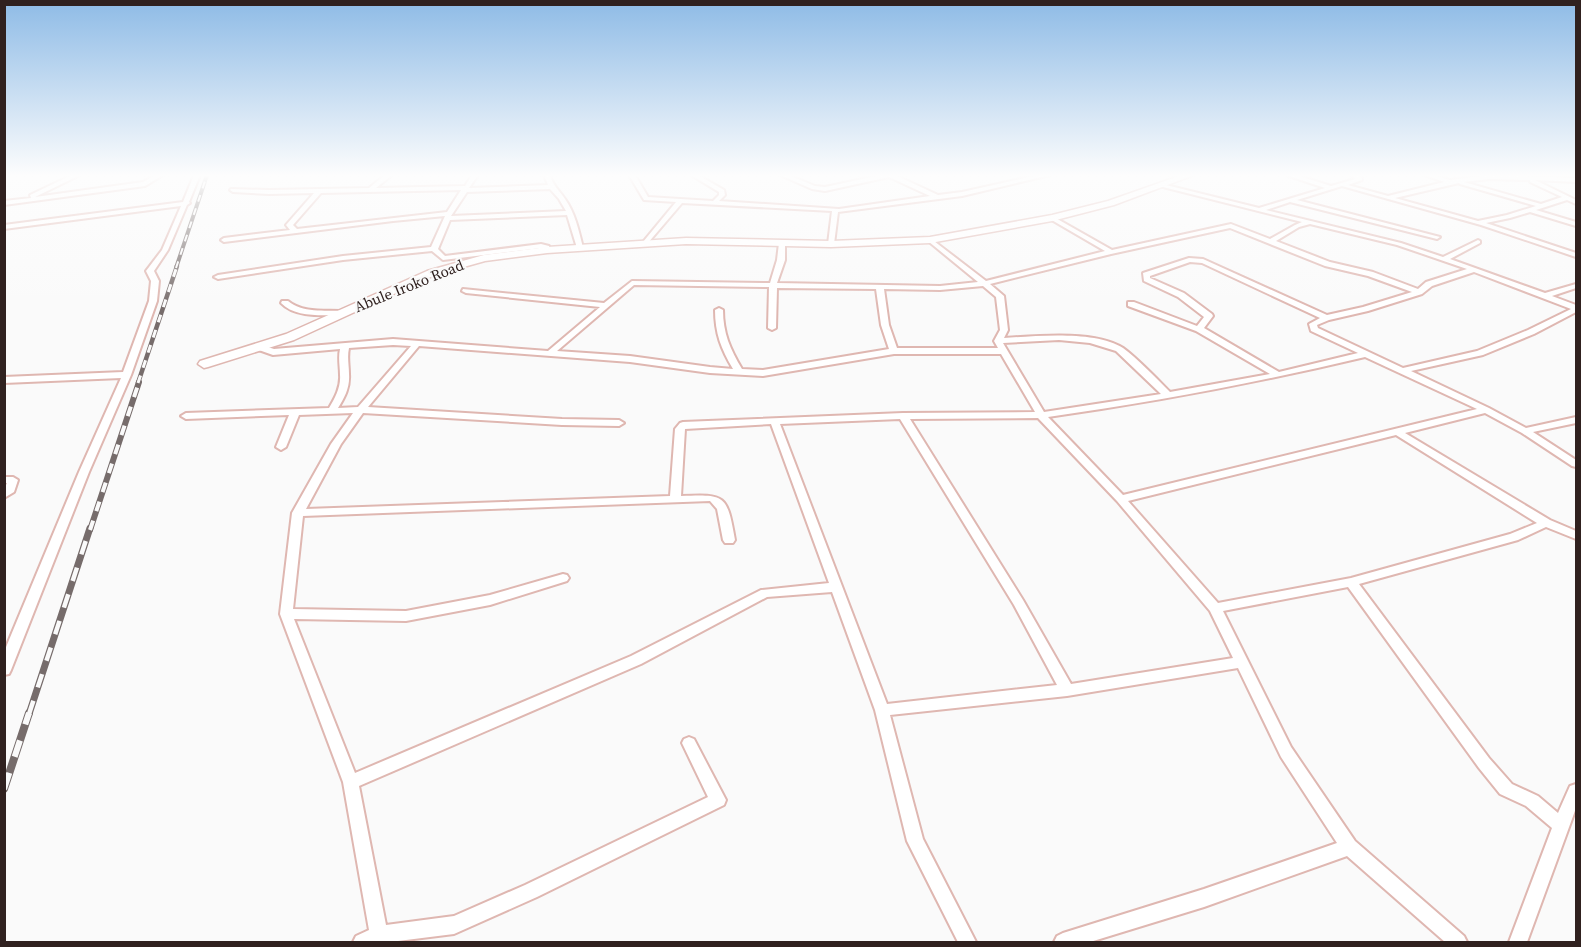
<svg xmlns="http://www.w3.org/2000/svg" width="1581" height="947" font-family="'Source Serif 4',serif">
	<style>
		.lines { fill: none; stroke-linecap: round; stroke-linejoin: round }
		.street-casing { stroke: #dfb7b1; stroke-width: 4 }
		.secondary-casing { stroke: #dfb7b1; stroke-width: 3 }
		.street { fill: #fff; fill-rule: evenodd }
		.secondary { fill: #fff; fill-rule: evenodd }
		.rail-far4-casing { stroke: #766c6b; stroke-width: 4 }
		.rail-far3-casing { stroke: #766c6b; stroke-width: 4.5 }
		.rail-far2-casing { stroke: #766c6b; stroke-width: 6 }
		.rail-far1-casing { stroke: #766c6b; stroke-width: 7 }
		.rail-casing { stroke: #766c6b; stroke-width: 8 }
		.rail-far4 { stroke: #fafafa; stroke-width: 2; stroke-dasharray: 7; stroke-linecap: butt }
		.rail-far3 { stroke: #fafafa; stroke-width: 3; stroke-dasharray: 8; stroke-linecap: butt }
		.rail-far2 { stroke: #fafafa; stroke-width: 4; stroke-dasharray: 10; stroke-linecap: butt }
		.rail-far1 { stroke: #fafafa; stroke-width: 4.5; stroke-dasharray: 14; stroke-linecap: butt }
		.rail { stroke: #fafafa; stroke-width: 6; stroke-dasharray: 17; stroke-linecap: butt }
		.labels { text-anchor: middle; stroke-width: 4.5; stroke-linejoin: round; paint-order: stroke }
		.far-street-label { font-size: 15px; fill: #30211f; stroke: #fafafa }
	</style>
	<rect width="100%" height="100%" fill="#fafafa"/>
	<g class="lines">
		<g class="street-casing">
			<g id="street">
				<path d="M72,175H80L35,197L143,182L156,175H163L145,186L4,205V201L31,198L30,195Z"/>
				<path d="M194,175H200L189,202L190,203L187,205L168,250L154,271L159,281L157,301L131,375L89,472L11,670L9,674L4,675V652L79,472L121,378L4,383V377L123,372L149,301L151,281L146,271L162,250L181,206L4,229V225L183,202Z"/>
				<path d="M385,175H392L376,188L465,186L472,175H478L469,188L548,185L544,175H550C553,186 559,190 565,199C575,213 579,231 583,248L580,250L577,248L567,215L450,220L438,249L445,256L541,244L549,246L550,250L547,252L541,248L443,260L432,251L343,260L218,279L214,277L218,275L343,256L431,247L445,216L393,221L224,242L221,240L224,238L290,230L286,225L314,193L269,194L233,192L230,190L231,189L269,190L369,188ZM550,189L559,199L566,211L451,216L467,192ZM461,190L447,212L297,229L293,225L321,193Z"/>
				<path d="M629,175H635L648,197L713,201L719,195V192L691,175H698L724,190L725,195L719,201L839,209L930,196L889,177L825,191L812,189L780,175H788L815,186L825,187L881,175H895L938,195L962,192L1038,175H1050L962,196L838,212L834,244L831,246L828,244L832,211L682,203L647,244H643V242L676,202L644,200Z"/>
				<path d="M1286,175H1296L1331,186L1355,179L1351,175H1358L1362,178V180L1348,185L1388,196L1444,182L1425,175H1434L1450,180L1489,175L1576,178V182L1535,180L1576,200V204L1567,200L1536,210L1576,222V226L1530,212L1510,218L1486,223L1576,253V257L1481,225L1342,186L1297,200L1440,237L1437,239L1290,202L1266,210L1401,243L1443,257L1478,240L1480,241V243L1450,259L1545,293L1576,284V288L1552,296L1576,305V312L1534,334L1483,355L1411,371L1489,408L1526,428L1576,417V423L1533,432L1576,460V467L1572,466L1522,433L1485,413L1405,433L1550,520L1576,531V539L1546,527L1518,540L1359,584L1489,758L1512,784L1538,796L1558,813L1570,786L1576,784V808L1527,942H1509L1552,828L1526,806L1500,794L1479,768L1348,587L1223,611L1291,747L1355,841L1464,936L1467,942H1445L1347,856L1204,907L1090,942H1054L1057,936L1063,933L1204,889L1337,843L1281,757L1238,668L1067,696L890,715L923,839L976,942H958L907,841L875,710L832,592L767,597L641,664L359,786L386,925L454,916L525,885L708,797L682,743L684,739L689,737L694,739L726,800L724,805L537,897L454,934L390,942H353L356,936L369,930L343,782L280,614L292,513L331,444L353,413L299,415L286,447L281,450L276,447L289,415L186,419L181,416L186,413L329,408C335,398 341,387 340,375C340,366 338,358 340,349L273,355L256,349V345L259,344L274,349L393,339L548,351L600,307L466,293L462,291L463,289L604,303L632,281L770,283L777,260L779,243L782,241L785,243V260L777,283L940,286L978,282L928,241V239L930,238L986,281L1105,251L1050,219V217L1052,216L1112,250L1231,224L1270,239L1295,225L1302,222L1159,186L1162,184L1259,208L1325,188ZM1489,179L1530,180V182L1562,197L1541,204L1464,182ZM1459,183L1460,184L1536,206L1507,215L1478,221L1395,198ZM1310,224L1397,245L1467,269L1426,282L1418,289L1373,272L1330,262L1276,241L1299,227ZM1230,228L1325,266L1368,276L1412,292L1363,307L1327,315L1203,259L1189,258L1143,273L1144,281L1178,297L1204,317L1197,326L1134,302H1128V306L1196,331L1270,374L1170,392C1157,379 1137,358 1123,348C1096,330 1035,336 1004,338L1008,330L1004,296L990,284L1111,254ZM1190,262L1202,263L1320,318L1309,324L1311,331L1358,353L1279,372L1204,328L1213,316L1212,314L1184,293L1150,278V276ZM1474,272L1571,309L1528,330L1477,351L1403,368L1318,328L1317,325L1329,320L1368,311L1422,294L1432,286ZM634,285L769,287L768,328L772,330L776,328L777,288L876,289L881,325L889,349L763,370L742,369C730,349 723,333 723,310L719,308L715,310C715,333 721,349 733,369L710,367L630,356L557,351ZM983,286L996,297L1000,330L994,341L998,348H897L889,325L884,289L940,290ZM1059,340L1090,343L1116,351L1161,394L1044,412L1003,343ZM393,345L411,346L358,407L338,408C345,397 350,387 349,374C349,365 347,357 349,348ZM419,346L630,362L710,373L763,376L894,354H1001L1035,412L903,413L683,422L680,423L675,429L670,496L306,509L341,444L363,413L562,425L619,426L624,423L619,420L562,419L368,407ZM1365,357L1477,409L1123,495L1048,417C1155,402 1260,382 1365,357ZM1038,418L1117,501L1210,611L1233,658L1071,684L1023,600L910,419ZM900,419L1014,605L1057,685L887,704L780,424ZM771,424L829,583L761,590L631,656L355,773L294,619L406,621L490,605L567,581L569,578L567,575L563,574L490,595L406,611L293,609L303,516L710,501L717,509L723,540L725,543H733L735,540C727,495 726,494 681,496L685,429ZM1396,435L1537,523L1510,534L1351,578L1218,603L1128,501Z"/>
				<path d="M282,301H288C302,313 325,310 342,311L346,313L342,315C323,315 295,318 281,303Z"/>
				<path d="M4,477H13L18,480L14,492L4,498V489L7,483H4Z"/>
			</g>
		</g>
		<g class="secondary-casing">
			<path id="secondary" d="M1182,175H1194L1114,205L1052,221L930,243L831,247L686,244L547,253L485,261L435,275L294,340L208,367L204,368L198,364L200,361L286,334L427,271L484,255L547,247L686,238L831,241L930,237L1052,215L1108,201Z"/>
		</g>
		<use href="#street" class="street"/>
		<use href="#secondary" class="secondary"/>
		<g class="rail-far4-casing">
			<path id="rail-far4" d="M176,268L207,175"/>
		</g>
		<g class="rail-far3-casing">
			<path id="rail-far3" d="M138,383L177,266"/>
		</g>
		<g class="rail-far2-casing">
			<path id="rail-far2" d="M90,530L139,382"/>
		</g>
		<g class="rail-far1-casing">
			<path id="rail-far1" d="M29,714L90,528"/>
		</g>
		<g class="rail-casing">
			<path id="rail" d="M4,789L29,713"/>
		</g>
		<use href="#rail-far4" class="rail-far4"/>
		<use href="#rail-far3" class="rail-far3"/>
		<use href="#rail-far2" class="rail-far2"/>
		<use href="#rail-far1" class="rail-far1"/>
		<use href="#rail" class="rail"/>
	</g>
	<linearGradient id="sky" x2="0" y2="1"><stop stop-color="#8ebbe6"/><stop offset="0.57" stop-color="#fdfdfd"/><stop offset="1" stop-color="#fdfdfd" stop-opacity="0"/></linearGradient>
	<rect width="1581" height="308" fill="url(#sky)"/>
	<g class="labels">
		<g class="far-street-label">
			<text transform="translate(409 286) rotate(-22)" y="5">Abule Iroko Road</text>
		</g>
	</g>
	<rect width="1581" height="947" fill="none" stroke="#30211f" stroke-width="12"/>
</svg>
